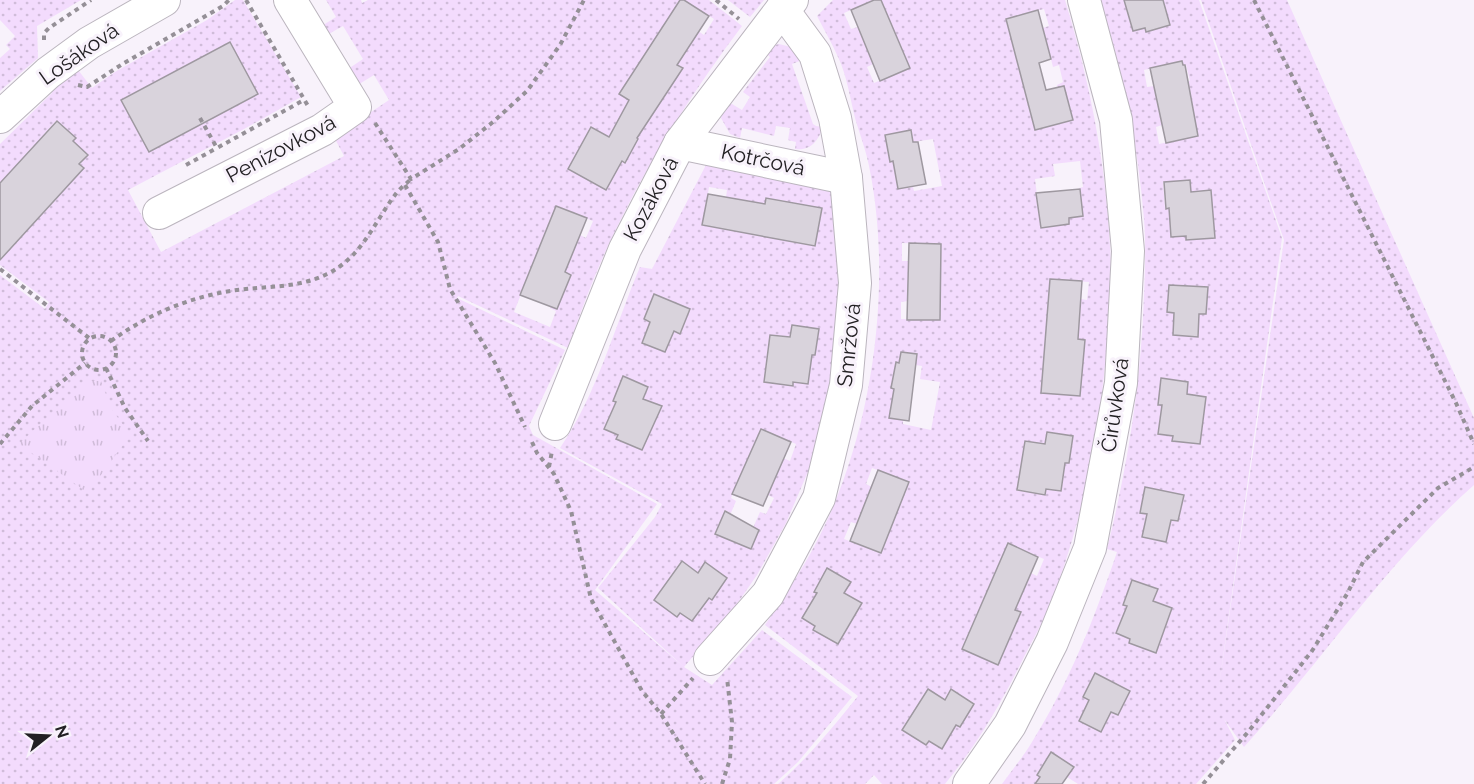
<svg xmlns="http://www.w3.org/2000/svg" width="1474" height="784" font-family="Raleway,sans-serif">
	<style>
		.grass { fill: url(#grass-dots); fill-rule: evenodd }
		.park { fill: url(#park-tufts) }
		.building { fill: #d9d3dc; stroke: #9e98a0; stroke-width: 1.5 }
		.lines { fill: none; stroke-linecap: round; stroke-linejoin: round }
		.minor-casing { stroke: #bbb5be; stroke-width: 34 }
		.path { stroke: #959097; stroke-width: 4; stroke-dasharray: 4.5 4.5; stroke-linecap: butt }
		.minor { stroke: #fff; stroke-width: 32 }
		.labels { text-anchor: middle; stroke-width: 6; stroke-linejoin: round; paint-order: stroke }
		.street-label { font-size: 21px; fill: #222023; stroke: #f8f2fb }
	</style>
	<defs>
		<pattern id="grass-dots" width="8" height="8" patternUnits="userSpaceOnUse" patternTransform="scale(1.5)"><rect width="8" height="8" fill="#f3dbfd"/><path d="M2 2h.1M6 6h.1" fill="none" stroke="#d0bcd9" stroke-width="1.8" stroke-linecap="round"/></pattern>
		<pattern id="park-tufts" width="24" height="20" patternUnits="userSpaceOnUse" patternTransform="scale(1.5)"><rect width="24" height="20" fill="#f3dbfd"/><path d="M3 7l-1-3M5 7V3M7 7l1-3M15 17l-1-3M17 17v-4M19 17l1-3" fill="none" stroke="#d0bcd9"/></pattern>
	</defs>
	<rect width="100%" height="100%" fill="#f8f2fb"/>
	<g class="grass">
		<path d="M0,0H81L37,26L38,58L0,91V58L10,49L6,45L15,36L0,20Z"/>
		<path d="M235,0H243L301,97L244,129L128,190L161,252L344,156L334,137L389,100L374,75L356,86L348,69L363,59L343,26L325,36L320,27L336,17L326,0H361L362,3L368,0H680L640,62L639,76L633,73L619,94L652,115L683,68L677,64L698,31L704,35L714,19L684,0H709L742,26C696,87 654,152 620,221C599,262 583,305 568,348L458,296L457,298L565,350L529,426L533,435L657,504L595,590L684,667L598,588L655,517L662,504L560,448C597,394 614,328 640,267L652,269L707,163L831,190L838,276L839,346L813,460L786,523L757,575L732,611L684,667L712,685L762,630L852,697L798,762L774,784H0V275L45,309L49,302L0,265V246C24,231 47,214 63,190C72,178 78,166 87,155L73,141L75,138L56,121L44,134L49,139L38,150L33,146L24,156L18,173L13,168L4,179L0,192V144L52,93L50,86L75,66L92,88L115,72L207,20ZM230,42L258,94L149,151L121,100ZM615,126L638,139L625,162L622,161L593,183L568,169L591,127L609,137ZM709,187L727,190L726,197L765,204L767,198L784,201L783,207L804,205L822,208L815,246L790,242L791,235L778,233L777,239L752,235L753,228L729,224L727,230L703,225ZM556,206L593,221L586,238L580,235L565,272L571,275L564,291L558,289L550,308L556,311L550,327L514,312ZM654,295L690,309L681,333L674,331L665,352L642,343L650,322L644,319ZM819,329L815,355H812L793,382V385L790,337ZM624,376L648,387L643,399L661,406L642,450L616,438L618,435L616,402L613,401ZM761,429L796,444L790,461L783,458L768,495L774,498L766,514L760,512L752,530L758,533L751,549L715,534L725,510L731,513L736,501L731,498ZM681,561L698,573L705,562L727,578L712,600L709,598L692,621L680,613L677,616L654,600Z"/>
		<path d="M728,0H764L750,17Z"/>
		<path d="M833,0H874L844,13L851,29L858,27L873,64L867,67L874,83L910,68L900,44L884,24L890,21L881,0H1065C1092,89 1109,179 1111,272C1112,299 1108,326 1106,353C1100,426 1087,497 1064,566C1059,579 1056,592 1050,605C1042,624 1031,643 1022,661C1000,705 976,746 945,784H882L874,775L865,784H778C808,758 833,727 858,696L765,625C783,598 801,572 816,543C872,437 893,289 870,171C867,153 860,135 855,118C850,98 847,76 838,57C832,43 824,30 817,16ZM1044,9L1049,26L1043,28L1053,67L1059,65L1063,82L1057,85L1062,104L1069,102L1073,120L1035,129L1006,19ZM911,130L913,142L933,139L942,186L914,191L913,187L899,189L893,161H890L885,135ZM1080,161L1083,187L1079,188L1083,216L1069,218V224L1041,228L1035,179L1055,176L1053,164ZM902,243L941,244L940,320L901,319V302L908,301V261H902ZM1050,279L1089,282L1087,300L1081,299L1078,339L1084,340L1080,396L1041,393ZM896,362L922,366L920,379L940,382L931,430L903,424V420L889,418L894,389L891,388ZM1047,432L1073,437L1069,463H1065L1061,491L1046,489L1045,495L1017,490L1025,441L1045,444ZM872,468L909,482L881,553L844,539L851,522L857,524L872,487L866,484ZM1008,544L1044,559L1037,576L1031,573L1015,610L1021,613L998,664L962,649ZM827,569L850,582L844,593L862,603L838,644L813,630L815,626L803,618L817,593L814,591ZM928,689L945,700L951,689L974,703L956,725L942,749L929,741L926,745L902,729Z"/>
		<path d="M1100,0H1124L1133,31L1145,28L1147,32L1170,25L1163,0H1199L1282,238L1218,693L1284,240L1201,0H1287L1474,418V485C1387,562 1322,661 1244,747L1224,719L1235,740L1196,784H1078L1067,777L1074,767L1051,752L1037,774L1040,777L1035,784H1002C1012,770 1023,757 1032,742C1069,683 1095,617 1117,552L1107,549C1128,465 1141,383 1144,296C1145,271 1146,244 1144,219C1138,145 1123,71 1100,0ZM1181,62L1183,65H1186L1190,81L1186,82L1197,136L1159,144L1156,127L1162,125L1154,86L1147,87L1144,70ZM1190,180L1191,192L1211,190L1215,238L1187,240L1186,236L1171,237L1169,208H1165L1163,182ZM1169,285L1208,287L1206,314H1199L1198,336L1173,335L1174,313L1167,312ZM1162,378L1188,382L1187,394L1206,397L1200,444L1172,441V436L1158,434L1162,405H1158ZM1145,487L1184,495L1178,521L1171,520L1166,542L1142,537L1147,514L1140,513ZM1133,580L1157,589L1153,601L1172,608L1155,653L1129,643L1130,639L1116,633L1127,606L1123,605ZM1095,673L1129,691L1111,712L1101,732L1079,721L1089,700L1083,697Z"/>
		<path d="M779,44L791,47L802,60L792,64L813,124L816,126L823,127C818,141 811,151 795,149L796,142L788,140L790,128L776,126L774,136L742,128L740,138L730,134L721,118L727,101L742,110L750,97L743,92L770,57L764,51L771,46Z"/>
	</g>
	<path class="park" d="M86,381H101L111,408L130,435L88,493L19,444Z"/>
	<g class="building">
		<path d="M680,0H684L709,16L677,65L683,68L637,138L638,139L625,163L622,161L606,190L568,169L591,127L609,137L629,100L619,94Z"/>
		<path d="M874,0H881L910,68L880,81L851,10Z"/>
		<path d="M1124,0H1163L1170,25L1146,32L1145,28L1133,31Z"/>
		<path d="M1038,10L1051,59L1039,63L1046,90L1064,86L1073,120L1035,130L1006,19Z"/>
		<path d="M230,42L258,94L149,152L121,100Z"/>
		<path d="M1182,61L1183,65H1185L1198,136L1166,143L1150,68Z"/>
		<path d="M57,121L76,138L73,141L88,155L79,164L84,168L0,260V183Z"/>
		<path d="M911,130L913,142H918L926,184L898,189L893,161L890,162L885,135Z"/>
		<path d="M1190,180L1191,192L1211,190L1215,238L1186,240V236L1171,237L1169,208L1166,209L1164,182Z"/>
		<path d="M1080,189L1083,216L1069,218V224L1041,228L1036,193Z"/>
		<path d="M708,194L765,204L766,198L822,208L815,246L702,225Z"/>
		<path d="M556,206L587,218L565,272L571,275L557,309L520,295Z"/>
		<path d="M909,243L941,244L940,320H907Z"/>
		<path d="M1050,279L1082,281L1078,339L1085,340L1080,396L1041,393Z"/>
		<path d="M1169,285L1208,287L1206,314H1199L1198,337L1173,335L1174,313L1167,312Z"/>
		<path d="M654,294L690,309L680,334L674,331L665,352L642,343L650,322L644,319Z"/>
		<path d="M792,325L819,329L815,355H812L808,384L793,382V386L764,382L770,335L790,337Z"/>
		<path d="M901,352L917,354L909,421L889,418L894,389L891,388L896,362L899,363Z"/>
		<path d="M623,376L648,387L643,399L662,406L642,450L616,439L618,435L604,429L616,402L613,401Z"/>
		<path d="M1161,378L1188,382L1187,394L1206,397L1200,444L1172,441L1173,436L1158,434L1162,405H1158Z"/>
		<path d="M761,429L791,442L763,506L732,494Z"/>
		<path d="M1047,432L1073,436L1069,463H1065L1061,491L1046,489L1045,495L1017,490L1025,441L1045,444Z"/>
		<path d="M878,470L909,482L881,553L850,541Z"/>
		<path d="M1145,487L1184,495L1178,521L1171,520L1166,542L1142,537L1147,514L1140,513Z"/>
		<path d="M725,511L759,530L751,549L715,534Z"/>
		<path d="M1008,543L1038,557L1015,610L1021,612L998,665L962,649Z"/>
		<path d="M682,561L698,573L705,562L727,578L712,600L709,598L692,621L680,613L677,617L654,600Z"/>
		<path d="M827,568L851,582L844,593L862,603L838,644L813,630L815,626L802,618L817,593L814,592Z"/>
		<path d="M1132,580L1158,589L1153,601L1172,608L1156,653L1129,643L1130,639L1116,633L1127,606L1123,605Z"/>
		<path d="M1095,673L1130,691L1118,715L1111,712L1101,732L1079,721L1089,700L1083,697Z"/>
		<path d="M928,689L945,700L951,689L974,704L960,727L956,725L942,749L929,741L926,745L902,730Z"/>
		<path d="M1051,752L1074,767L1062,784H1035L1040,777L1037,775Z"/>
	</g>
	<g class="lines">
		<g class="minor-casing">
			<g id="minor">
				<path d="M0,117L48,73L89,43L164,0"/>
				<path d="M680,143L846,178"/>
				<path d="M159,213L322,130L355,107L290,0"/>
				<path d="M555,424L625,249L680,143L782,9L792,0"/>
				<path d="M710,659L768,594L819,498L846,385L855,283L846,178L835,118L815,54L782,9"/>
				<path d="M969,784L1010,725L1052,642L1090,548L1121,383L1128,251L1116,120L1084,0"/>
			</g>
		</g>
		<g class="path">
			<path d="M246,0L308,106"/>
			<path d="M716,0L739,19"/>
			<path d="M1254,0L1456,403L1474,444"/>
			<path d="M44,40V33L49,28L91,0"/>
			<path d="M78,85L87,87L124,63L223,6L229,0"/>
			<path d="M200,118L217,148L304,100"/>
			<path d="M375,123L411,179L459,149L493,122L527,91L560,45L584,0"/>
			<path d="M186,165L217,148"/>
			<path d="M405,185L438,242L450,289L495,363L525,427"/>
			<path d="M0,269L89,338"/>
			<circle cx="99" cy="353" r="17"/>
			<path d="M111,341C148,314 192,296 237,290C268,286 299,288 327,274C361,258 374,223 395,195C399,189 406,184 411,179"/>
			<path d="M106,368L125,408L148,441"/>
			<path d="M532,442L537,453L554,474L571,511L591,599L642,691L661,714L705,784"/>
			<path d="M0,444L32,406L85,363"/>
			<path d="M549,467L552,451"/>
			<path d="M661,714L693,678"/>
			<path d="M722,784L730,759L732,722L727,678"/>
			<path d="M1203,784L1248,732L1312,651L1347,594L1363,562L1438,488L1474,467"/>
		</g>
		<use href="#minor" class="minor"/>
	</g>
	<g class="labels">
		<g class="street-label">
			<text transform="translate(79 54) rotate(-35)" y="7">Lošáková</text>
			<text transform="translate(281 149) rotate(-28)" y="7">Penízovková</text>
			<text transform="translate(763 160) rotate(12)" y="7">Kotrčová</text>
			<text transform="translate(651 199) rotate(-62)" y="7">Kozáková</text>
			<text transform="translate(849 345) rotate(-84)" y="7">Smržová</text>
			<text transform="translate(1115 405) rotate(-82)" y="7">Čirůvková</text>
		</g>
	</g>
	<g transform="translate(48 736) rotate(72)" stroke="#f8f2fb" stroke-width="4.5" paint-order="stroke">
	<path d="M0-4.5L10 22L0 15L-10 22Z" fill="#222023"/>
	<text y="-9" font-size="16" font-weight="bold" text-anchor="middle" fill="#222023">N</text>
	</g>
</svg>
